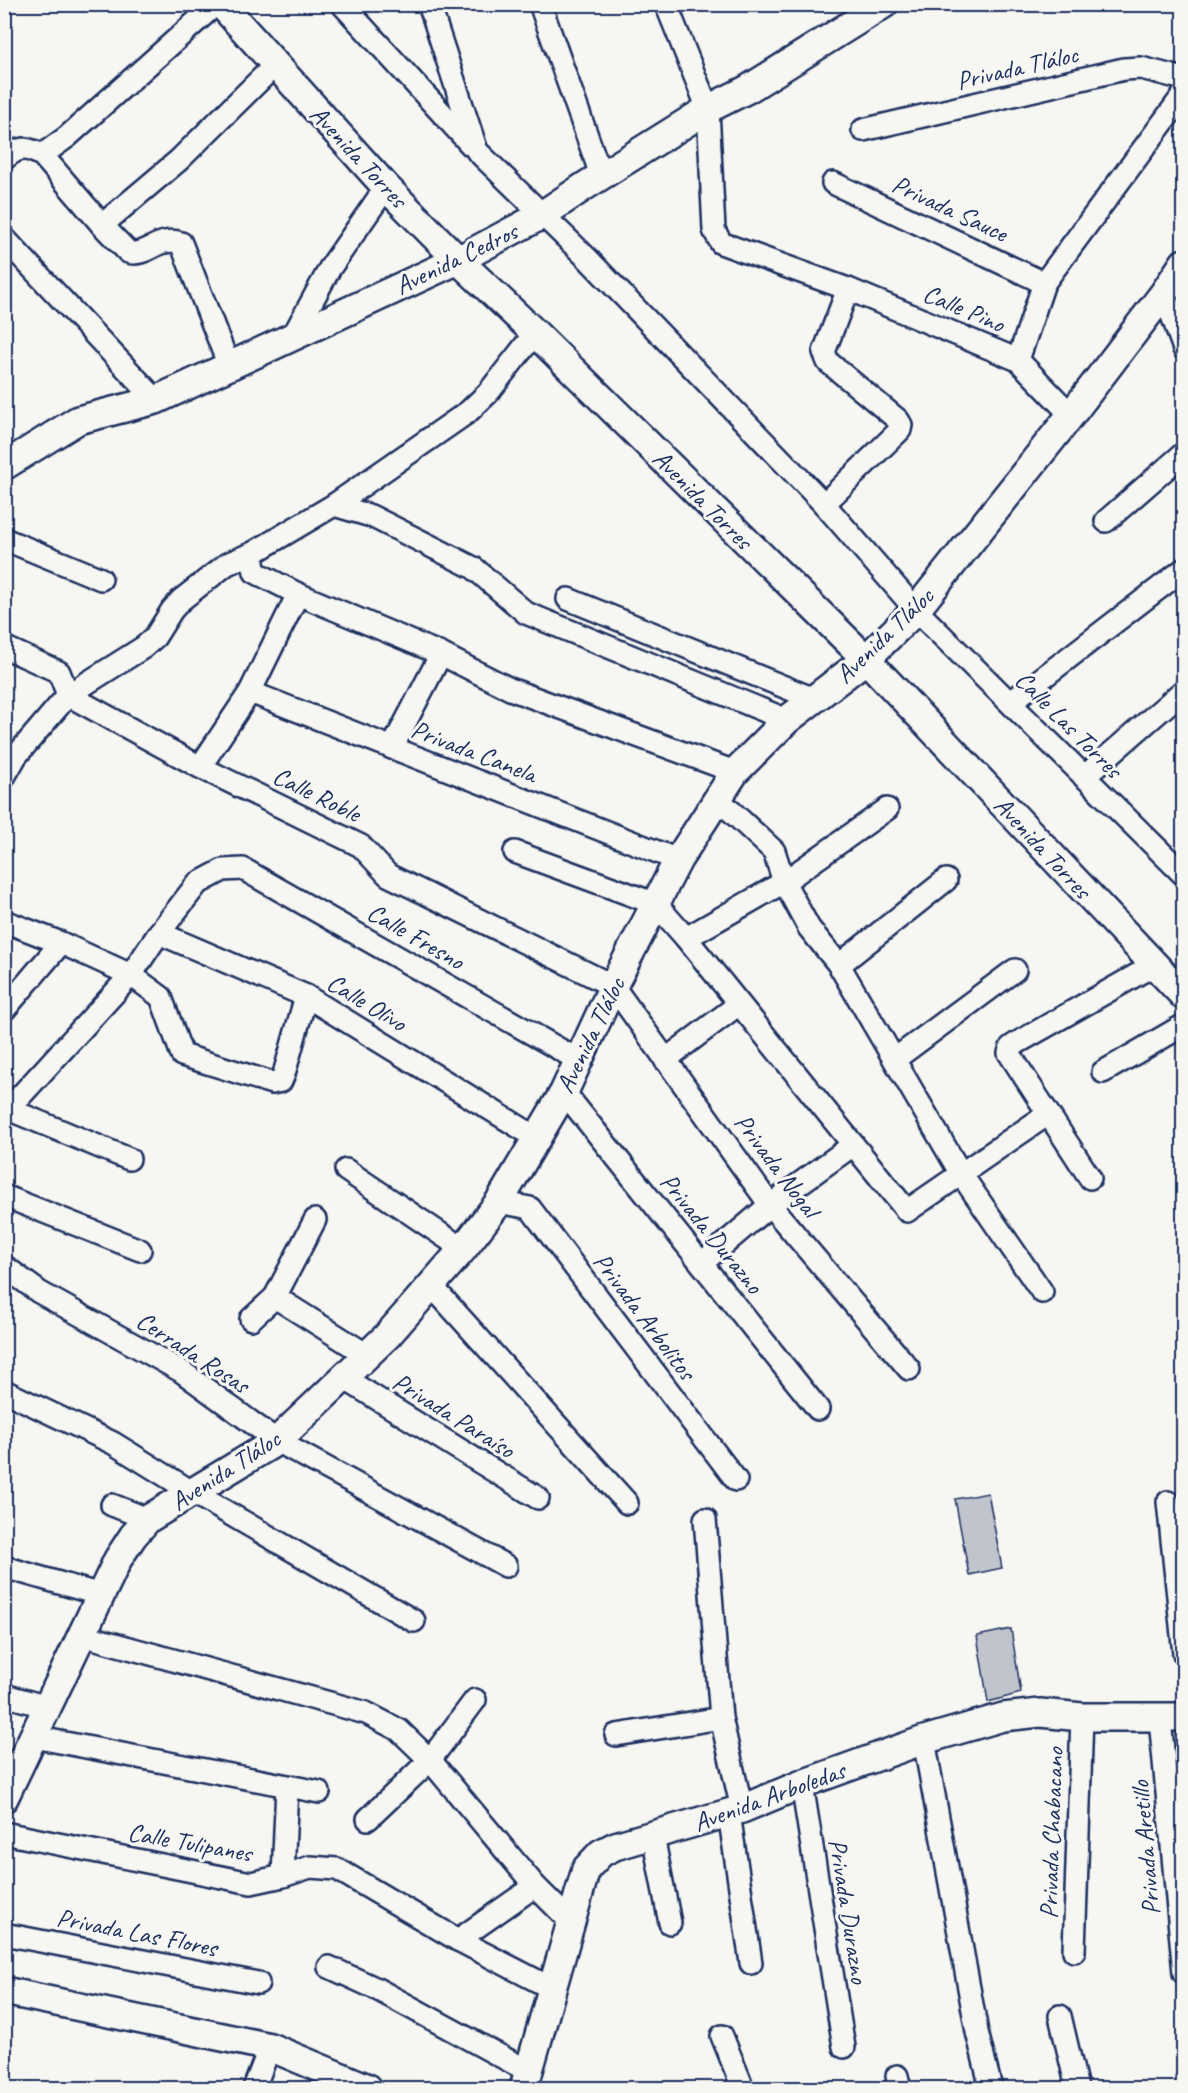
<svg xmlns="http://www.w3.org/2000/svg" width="1188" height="2093" font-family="Caveat,sans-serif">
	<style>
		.building { fill: #c0c4cd; stroke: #1b2f5e; stroke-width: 1.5 }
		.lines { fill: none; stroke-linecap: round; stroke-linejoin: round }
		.minor-casing { stroke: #1b2f5e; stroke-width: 26 }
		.major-casing { stroke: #1b2f5e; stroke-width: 32 }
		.minor { stroke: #f6f6f2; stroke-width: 21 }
		.major { stroke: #f6f6f2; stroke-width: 27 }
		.labels { text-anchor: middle; stroke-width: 6; stroke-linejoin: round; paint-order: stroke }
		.street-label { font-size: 26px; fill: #1b2f5e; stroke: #f6f6f2 }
	</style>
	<rect width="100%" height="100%" fill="#f6f6f2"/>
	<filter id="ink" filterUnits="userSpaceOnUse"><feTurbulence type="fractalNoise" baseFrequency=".0167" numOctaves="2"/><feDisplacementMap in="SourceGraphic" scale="12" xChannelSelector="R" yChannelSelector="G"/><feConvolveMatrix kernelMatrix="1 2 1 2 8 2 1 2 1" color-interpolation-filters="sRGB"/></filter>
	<g filter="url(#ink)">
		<g class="building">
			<path d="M988,1493L1002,1568L969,1575L955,1499Z"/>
			<path d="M1011,1629L1021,1693L988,1702L977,1636Z"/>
		</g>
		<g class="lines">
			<g class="minor-casing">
				<g id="minor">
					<path d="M342,4L471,145"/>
					<path d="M429,4L477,151L587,258L824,504L916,610L1184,875"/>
					<path d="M540,4L601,175"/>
					<path d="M666,4L708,109L714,230L721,243L848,289L1018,360L1044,283L1184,94"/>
					<path d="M863,130L1124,69L1141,68L1184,79"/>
					<path d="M42,155L102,225L128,252C146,258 158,235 181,243L229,366"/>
					<path d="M4,159C20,146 25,147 42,155L67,137L216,4"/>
					<path d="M833,183L1044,283"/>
					<path d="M102,225L179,160L275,65"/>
					<path d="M4,238L156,400"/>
					<path d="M1164,293L1184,349"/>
					<path d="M293,336L330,268L386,187"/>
					<path d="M1018,360L1071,415"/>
					<path d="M824,504L900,430L901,425L898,420L828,362L824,352L848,289"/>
					<path d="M334,505L468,412L488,393L535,333"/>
					<path d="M1106,521L1184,453"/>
					<path d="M4,539L101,579"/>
					<path d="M253,553V563L255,572L298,594L441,654L510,689L735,772"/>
					<path d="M568,599L814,699"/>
					<path d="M4,647L59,672L68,695L200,767L361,846L388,875L613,986L770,1205L909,1369"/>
					<path d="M250,692L678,860"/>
					<path d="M1011,702L1184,569"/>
					<path d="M392,748L441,654"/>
					<path d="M200,767L250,692L298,594"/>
					<path d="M4,777L16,756L68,695L144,647L155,637L172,610L181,600L227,564L253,553L334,505L371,516L474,568L526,613L787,720"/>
					<path d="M1084,777L1184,690"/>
					<path d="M718,799L774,851L784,882L809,928L839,965L961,1174L1042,1292"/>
					<path d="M515,852L656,904L686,938L907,1211L1048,1114"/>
					<path d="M4,921L61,943L131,975L161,997L182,1055L272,1083L281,1081L284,1074L306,996"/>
					<path d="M159,933L306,996L537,1138"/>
					<path d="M686,938L784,882L887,809"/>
					<path d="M839,965L946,880"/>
					<path d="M4,1010L61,943"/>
					<path d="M895,1059L1015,970"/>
					<path d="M665,1060L739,1004"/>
					<path d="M1103,1072L1184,1025"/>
					<path d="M564,1092L818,1409"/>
					<path d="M8,1109L129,1159"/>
					<path d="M4,1114L131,975L159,933L197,884L223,870L243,869L580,1061"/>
					<path d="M346,1170L463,1249"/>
					<path d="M1090,1178L1009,1053L1011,1047L1017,1043L1154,965"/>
					<path d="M4,1196L140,1250"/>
					<path d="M499,1202L530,1208L736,1480"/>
					<path d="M702,1263L770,1205L853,1145"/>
					<path d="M4,1266L39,1292L181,1371L277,1441L506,1566"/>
					<path d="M431,1285L627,1503"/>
					<path d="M275,1297L367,1355"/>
					<path d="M251,1319L275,1297L315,1220"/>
					<path d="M342,1377L538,1498"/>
					<path d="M4,1391L113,1443L192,1492L414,1621"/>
					<path d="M1168,1502L1184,1654"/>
					<path d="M112,1505L148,1519"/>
					<path d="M705,1519L721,1718L742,1809"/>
					<path d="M4,1567L101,1595"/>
					<path d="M82,1635L366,1713L399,1730L430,1760L535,1886L571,1922"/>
					<path d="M4,1695L48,1707"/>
					<path d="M1160,1719L1184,1973"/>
					<path d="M616,1735L721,1718"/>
					<path d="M34,1737L319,1792"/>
					<path d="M924,1740L977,2032L991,2088"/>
					<path d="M802,1784L844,2047"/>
					<path d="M729,1813L751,1963"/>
					<path d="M368,1819L430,1760L475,1700"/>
					<path d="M4,1833L251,1883L283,1876L310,1867L337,1869L458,1940L551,1988"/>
					<path d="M653,1836L670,1923"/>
					<path d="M283,1876L287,1786"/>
					<path d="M4,1934L258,1983"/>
					<path d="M458,1940L535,1886"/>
					<path d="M1074,1951L1082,1717"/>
					<path d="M329,1967L375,1988L528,2071"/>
					<path d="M1060,2016L1077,2088"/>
					<path d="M722,2036L743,2088"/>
					<path d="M897,2076L900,2088"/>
					<path d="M254,2088L270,2047"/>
				</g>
			</g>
			<g class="major-casing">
				<g id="major">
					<path d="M221,4L386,187L458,260L535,333L866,659L1184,996"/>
					<path d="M4,466L78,420L156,400L458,260L542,215L585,186L708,109L748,89L884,4"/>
					<path d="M4,1798L118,1559L133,1536L148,1519L277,1441L387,1336L463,1249L499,1202L564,1092L613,986L678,860L735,772L787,720L866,659L916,610L1071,415L1164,293L1184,263"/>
					<path d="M4,1991L270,2047L368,2088"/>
					<path d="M524,2088L586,1869L601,1853L615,1846L742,1809L802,1784L924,1740L1003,1717L1040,1713L1082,1717H1184"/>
				</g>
			</g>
			<use href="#minor" class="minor"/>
			<use href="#major" class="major"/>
		</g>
	</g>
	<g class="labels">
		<g class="street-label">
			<text transform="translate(1017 67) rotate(-13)" y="9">Privada Tláloc</text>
			<text transform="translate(359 156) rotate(47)" y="9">Avenida Torres</text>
			<text transform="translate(950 208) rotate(25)" y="9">Privada Sauce</text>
			<text transform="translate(456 258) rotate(-26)" y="9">Avenida Cedros</text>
			<text transform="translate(964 308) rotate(23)" y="9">Calle Pino</text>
			<text transform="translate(703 499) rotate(45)" y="9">Avenida Torres</text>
			<text transform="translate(884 635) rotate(-44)" y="9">Avenida Tláloc</text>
			<text transform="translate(1069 724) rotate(45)" y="9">Calle Las Torres</text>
			<text transform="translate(474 751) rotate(21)" y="9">Privada Canela</text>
			<text transform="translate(317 794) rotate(26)" y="9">Calle Roble</text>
			<text transform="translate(1043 847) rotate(47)" y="9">Avenida Torres</text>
			<text transform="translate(416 936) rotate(30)" y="9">Calle Fresno</text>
			<text transform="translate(367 1002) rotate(31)" y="9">Calle Olivo</text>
			<text transform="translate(590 1035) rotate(-64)" y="9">Avenida Tláloc</text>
			<text transform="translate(777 1165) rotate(53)" y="9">Privada Nogal</text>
			<text transform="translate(712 1233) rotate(51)" y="9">Privada Durazno</text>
			<text transform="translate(645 1316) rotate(53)" y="9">Privada Arbolitos</text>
			<text transform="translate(193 1352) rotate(33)" y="9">Cerrada Rosas</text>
			<text transform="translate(454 1415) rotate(32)" y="9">Privada Paraíso</text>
			<text transform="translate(225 1470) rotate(-33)" y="9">Avenida Tláloc</text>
			<text transform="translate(769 1796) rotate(-20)" y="9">Avenida Arboledas</text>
			<text transform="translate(1051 1833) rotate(-88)" y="9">Privada Chabacano</text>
			<text transform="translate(190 1842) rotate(10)" y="9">Calle Tulipanes</text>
			<text transform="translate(1145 1848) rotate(-95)" y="9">Privada Aretillo</text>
			<text transform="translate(849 1911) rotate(81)" y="9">Privada Durazno</text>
			<text transform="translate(137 1932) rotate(11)" y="9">Privada Las Flores</text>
		</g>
	</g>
	<rect width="1188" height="2093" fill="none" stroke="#f6f6f2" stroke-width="24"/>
	<rect x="12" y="12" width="1164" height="2069" fill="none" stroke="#1b2f5e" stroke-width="2" filter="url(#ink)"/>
</svg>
